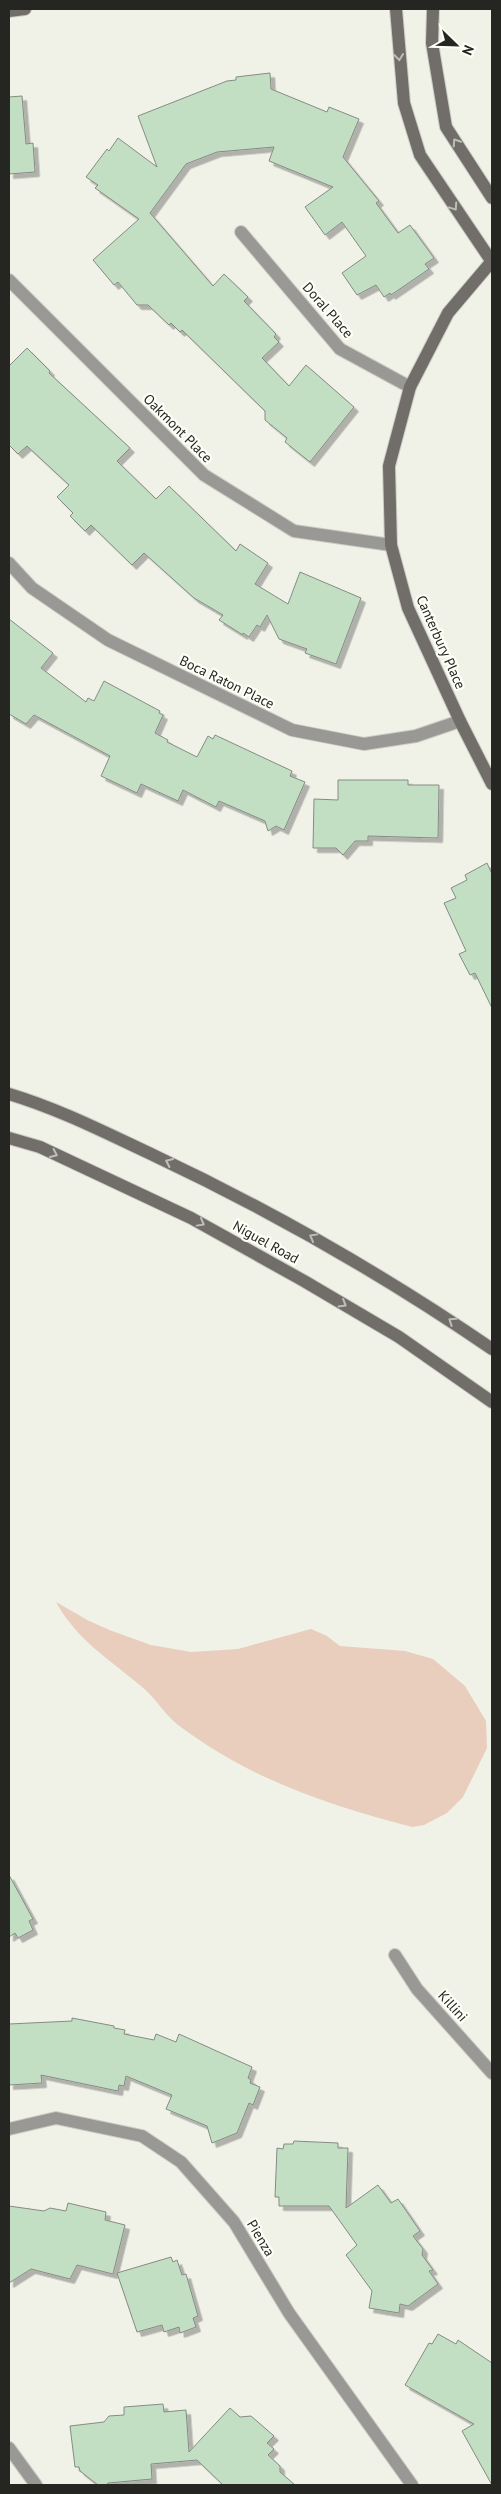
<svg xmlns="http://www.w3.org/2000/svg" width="501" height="2494" font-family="'PT Sans',sans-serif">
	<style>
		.green { fill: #e9cdbd }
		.building { fill: #c3dfc3; stroke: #848b84; filter: url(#shadow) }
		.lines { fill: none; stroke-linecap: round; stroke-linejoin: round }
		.street-casing { stroke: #cbcdc4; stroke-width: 14 }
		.secondary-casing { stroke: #cbcdc4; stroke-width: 14 }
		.street { stroke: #9a9895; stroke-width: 12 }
		.secondary { stroke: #716e69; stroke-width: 12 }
		.oneway { stroke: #bebeb7 }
		.labels { text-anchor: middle; stroke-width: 4.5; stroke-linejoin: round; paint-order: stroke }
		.street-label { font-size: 14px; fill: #252622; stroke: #fdfff6 }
	</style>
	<defs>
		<filter id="shadow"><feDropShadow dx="4.5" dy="4.5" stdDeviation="0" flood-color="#0004"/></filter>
	</defs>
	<rect width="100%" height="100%" fill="#f0f2e8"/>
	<path class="green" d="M56,1602L89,1621L112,1631L151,1645L191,1652L238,1649L311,1629L327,1636L340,1646L405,1651L433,1659L465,1686L486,1721L487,1748L463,1797L447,1813L424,1825L412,1827C325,1804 252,1780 178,1725C164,1714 155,1697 141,1686C110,1660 76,1639 56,1602Z"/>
	<g class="building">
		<path d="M270,73L271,89L327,112L329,107L359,119L343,157L379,201L376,203L398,233L410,225L434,258L425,264L429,269L391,295L390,293L384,297L376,285L357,295L342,273L366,256L342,222L325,235L305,207L333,187L269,161L274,147L217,152L186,164L150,213L213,286L224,274L248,297L244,301L276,334L274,337L279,342L262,358L289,386L306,365L354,407L310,462L285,442L287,438L265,420V411L182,330L180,332L171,323L169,325L148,305H137L118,282L114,285L93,260L139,219L95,188L98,185L86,177L107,149L109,151L118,138L157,167L138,116L227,81L236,80V77Z"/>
		<path d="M22,96L26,144L33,143L35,172L9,174V97Z"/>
		<path d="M27,348L50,371L49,373L130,448L117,461L156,499L169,486L236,551L240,544L268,563L255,584L288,604L300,572L361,598L336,664L305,653L307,649L279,639L267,615L260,627L257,625L249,637L243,633V635L219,620L223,615L194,598L144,553L132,565L91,525L85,531L70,516L73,513L57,497L69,485L27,446L18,454L9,445V366Z"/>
		<path d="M9,619L53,653L41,668L86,702L88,698L94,701L104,681L160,711L159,713L163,715L155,733L168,740L167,742L197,757L208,736L213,739L215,735L292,771L290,776L305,782L284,830L276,826L268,831L265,821L219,801L216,807L183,790L178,801L141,784L137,793L101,776L110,756L34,715L26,724L9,714Z"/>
		<path d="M338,780H408V785H439L438,838L368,836V841H355L343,855L336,848H313L314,799L338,800Z"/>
		<path d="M487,863L492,874V1008L475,973L470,975L459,954L466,951L444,903L456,898L451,888L467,880L465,875Z"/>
		<path d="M9,1875L33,1919L29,1921L33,1930L18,1938L15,1933L9,1937Z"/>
		<path d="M72,2018L114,2026V2028L125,2030L124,2034L154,2040L156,2034L176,2042L179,2034L252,2067L248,2078L251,2080L250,2083L260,2087L253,2105L249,2103L237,2133L212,2143L207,2126L166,2109L172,2095L126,2076L124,2086L119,2085L118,2091L41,2075L42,2083L9,2085V2024L72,2021Z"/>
		<path d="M294,2141L338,2143V2148H348L346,2208L378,2185L391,2203L398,2199L420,2231L413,2236L423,2249L422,2255L433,2270L429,2271L438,2284L408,2306L400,2304L399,2313L369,2308L372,2291L346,2255L357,2245L329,2206H279V2197H275L277,2148L283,2149L284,2144H293Z"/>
		<path d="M68,2203L106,2212L105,2220L125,2225L113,2274L77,2265L70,2279L31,2269L9,2283V2206L44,2211L50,2208L66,2211Z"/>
		<path d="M171,2257L173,2262L177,2260L182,2275L186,2274L198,2316L193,2318L196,2327L180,2333L179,2327L164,2332L162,2325L137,2332L117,2273Z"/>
		<path d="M438,2334L456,2344L458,2340L492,2363V2485L462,2431L474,2424L405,2385L429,2343L432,2344Z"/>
		<path d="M163,2404L164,2412L186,2410L189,2452L230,2408L240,2417L251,2416L274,2436L267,2443L274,2449L268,2455L280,2466V2472L295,2485H223L197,2460L151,2464L152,2479L108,2483L106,2485H98L80,2471L79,2467H75L70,2426L104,2422L109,2416L124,2415V2407Z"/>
	</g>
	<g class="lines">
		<g class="street-casing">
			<g id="street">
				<path d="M241,232L340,349L410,387"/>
				<path d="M9,280L204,475L294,531L391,545"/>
				<path d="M9,563L32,588L108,640L292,730L364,744L416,736L460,721"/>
				<path d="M395,1955L417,1989L492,2073"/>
				<path d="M9,2129L56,2118L142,2136L181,2162L234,2222L289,2313L412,2485"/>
				<path d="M9,2448L36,2485"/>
			</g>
		</g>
		<g class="secondary-casing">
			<g id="secondary">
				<path d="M396,9L404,103L420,155L492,262"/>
				<path d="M433,9L432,43L446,127L492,198"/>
				<path d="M9,11L25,9"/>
				<path d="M492,261L448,313L410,387L389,466L391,545L408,608L460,721L492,784"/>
				<path d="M9,1094C59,1109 104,1132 151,1154C270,1210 384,1275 492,1349"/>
				<path d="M9,1138L40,1147L191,1218L304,1281L399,1337L492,1402"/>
			</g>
		</g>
		<use href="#street" class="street"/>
		<use href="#secondary" class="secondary"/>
	</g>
	<defs><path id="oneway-chevron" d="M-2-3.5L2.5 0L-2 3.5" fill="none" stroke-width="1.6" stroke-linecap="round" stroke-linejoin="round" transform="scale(1.25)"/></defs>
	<g class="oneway">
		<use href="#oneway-chevron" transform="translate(399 57) rotate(83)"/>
		<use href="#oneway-chevron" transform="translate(456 142) rotate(-123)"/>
		<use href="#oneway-chevron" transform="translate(454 207) rotate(56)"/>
		<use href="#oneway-chevron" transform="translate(54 1154) rotate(25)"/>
		<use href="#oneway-chevron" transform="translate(169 1162) rotate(-155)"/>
		<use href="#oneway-chevron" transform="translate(201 1223) rotate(29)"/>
		<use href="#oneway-chevron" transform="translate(313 1237) rotate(-151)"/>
		<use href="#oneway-chevron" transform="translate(343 1304) rotate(31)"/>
		<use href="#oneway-chevron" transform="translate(452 1321) rotate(-146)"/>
	</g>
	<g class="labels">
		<g class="street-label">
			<text transform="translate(328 310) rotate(49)" y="5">Doral Place</text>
			<text transform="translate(178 428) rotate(45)" y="5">Oakmont Place</text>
			<text transform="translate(441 642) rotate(66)" y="5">Canterbury Place</text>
			<text transform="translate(227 682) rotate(26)" y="5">Boca Raton Place</text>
			<text transform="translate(266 1242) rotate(29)" y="5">Niguel Road</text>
			<text transform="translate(453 2006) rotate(48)" y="5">Killini</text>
			<text transform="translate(261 2238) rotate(59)" y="5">Pienza</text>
		</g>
	</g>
	<rect width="501" height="2494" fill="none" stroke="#252622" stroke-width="20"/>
	<g transform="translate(456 45) rotate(113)" stroke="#fdfff6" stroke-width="4" paint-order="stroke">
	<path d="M0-4L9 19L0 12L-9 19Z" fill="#252622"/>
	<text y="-8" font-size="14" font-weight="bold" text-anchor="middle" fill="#252622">N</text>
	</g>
</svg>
